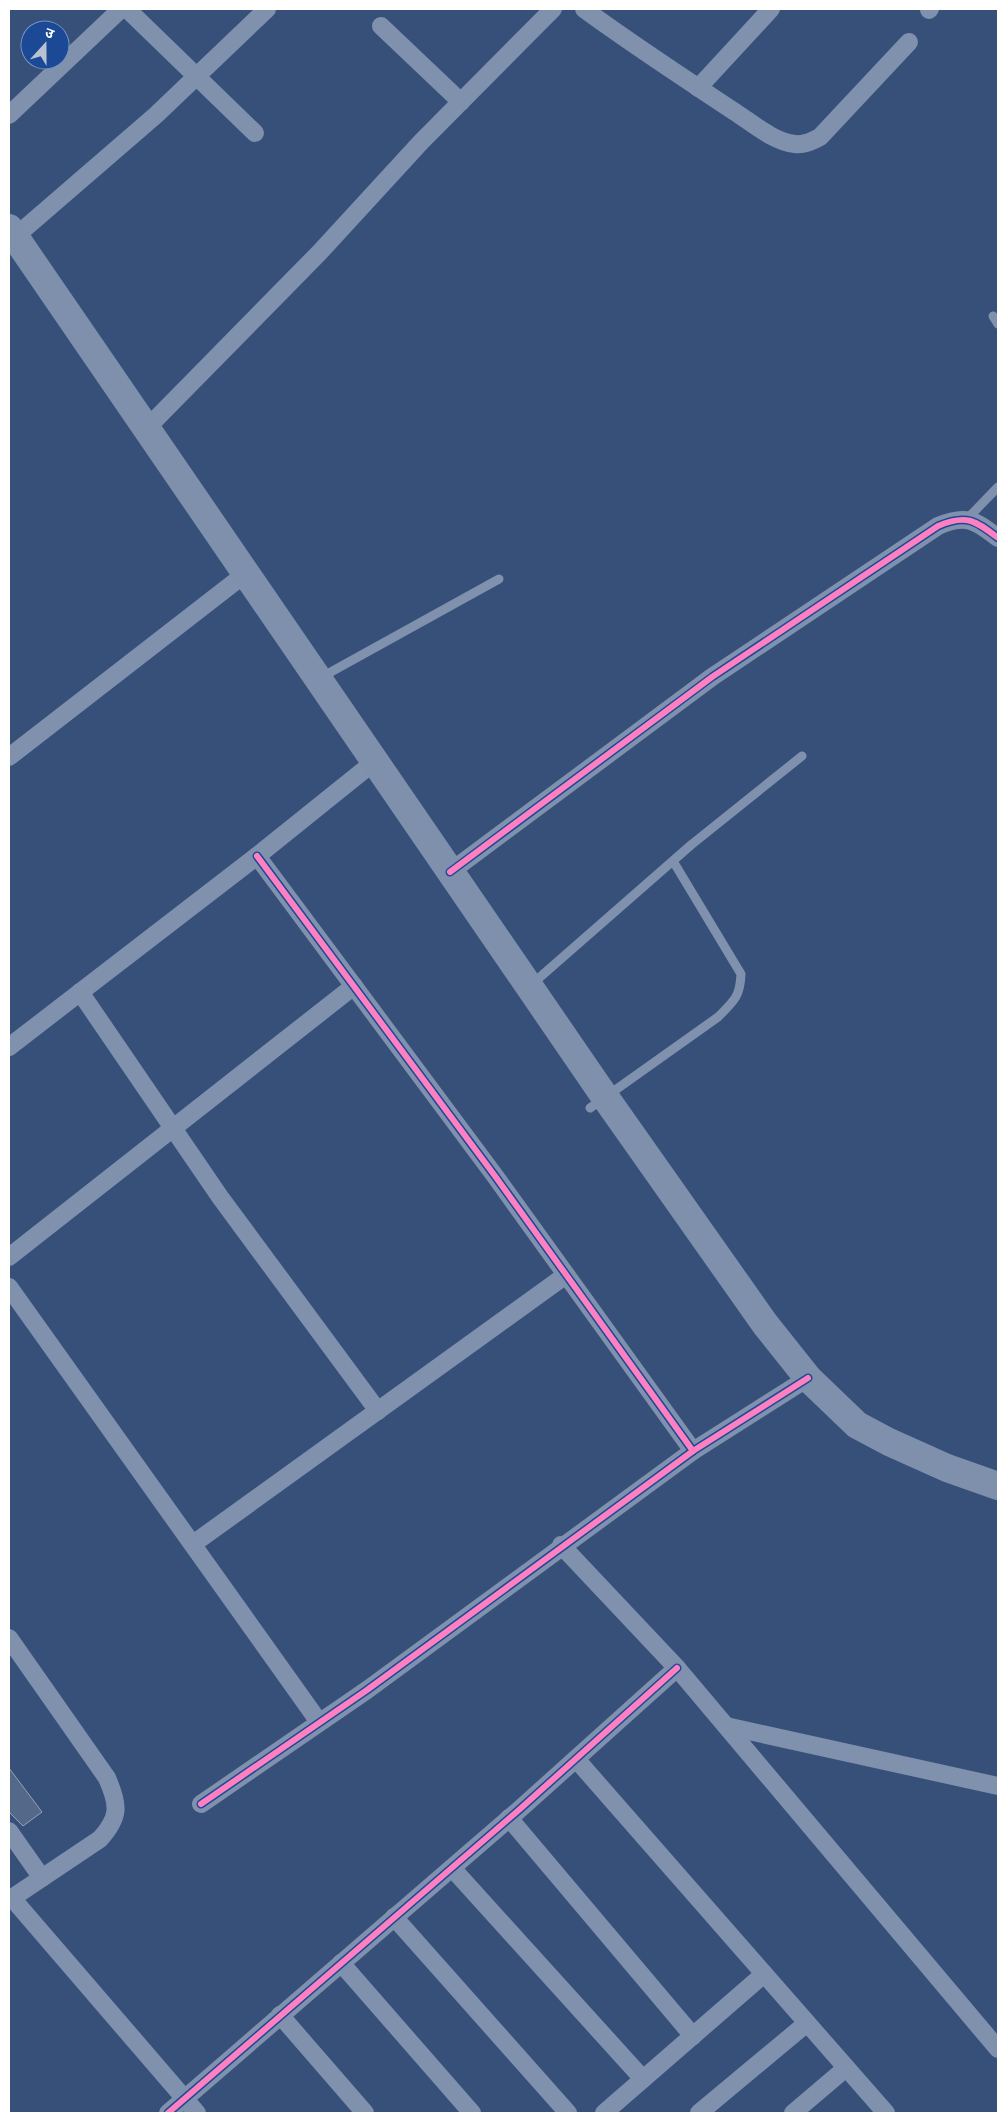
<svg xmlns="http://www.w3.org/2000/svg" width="1007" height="2122" font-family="Quicksand,'Noto Sans Devanagari',sans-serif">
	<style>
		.building { fill: #546889; stroke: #94a2ba }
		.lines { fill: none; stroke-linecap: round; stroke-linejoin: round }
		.lane { stroke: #8091ad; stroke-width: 9 }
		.street { stroke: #8091ad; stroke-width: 18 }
		.primary { stroke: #7e90ab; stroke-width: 28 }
		.cycleway-casing { stroke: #1b4996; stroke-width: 9 }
		.cycleway { stroke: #ff80c0; stroke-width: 6 }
	</style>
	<rect width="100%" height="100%" fill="#37507a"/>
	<path class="building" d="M9,1768L42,1812L23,1826L9,1812Z"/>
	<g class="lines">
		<g class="lane">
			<path d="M993,316L998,324"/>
			<path d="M967,519L998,487"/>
			<path d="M320,678L499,579"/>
			<path d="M531,985L691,845L802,756"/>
			<path d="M590,1108L718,1017C734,1001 740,997 741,974L673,861"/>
		</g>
		<g class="street">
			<path d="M127,9L255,133"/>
			<path d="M584,9C633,45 684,78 735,112C752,123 774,142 795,144C805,145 812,141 820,137L909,42"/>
			<path d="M929,10L930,9"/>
			<path d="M381,26L461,102"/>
			<path d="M698,88L771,9"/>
			<path d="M9,115L121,9"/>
			<path d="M9,242L156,115L267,9"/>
			<path d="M146,429L319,253L421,142L553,9"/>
			<path d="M9,757L245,574"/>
			<path d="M257,856L495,1176L693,1451"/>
			<path d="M450,872L712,677L938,526C966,514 975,520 998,538"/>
			<path d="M80,992L220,1197L378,1411"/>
			<path d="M9,1047L257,856L374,762"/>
			<path d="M9,1257L354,986"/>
			<path d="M9,1287L319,1722"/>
			<path d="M193,1544L566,1275"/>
			<path d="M561,1545L677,1668L998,2049"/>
			<path d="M9,1638L107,1778C119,1805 120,1817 100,1839L9,1900"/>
			<path d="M726,1726L998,1786"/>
			<path d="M576,1759L886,2113"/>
			<path d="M201,1804L367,1690L693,1451L808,1378"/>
			<path d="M509,1818L693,2036"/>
			<path d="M9,1831L42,1878"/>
			<path d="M452,1868L643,2079"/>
			<path d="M12,1898L197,2113"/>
			<path d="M394,1917L568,2113"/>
			<path d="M341,1963L472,2113"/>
			<path d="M280,2015L365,2113"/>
			<path d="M168,2113L520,1809L677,1668"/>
			<path d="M604,2113L764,1974"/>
			<path d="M699,2113L807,2023"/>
			<path d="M793,2113L846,2068"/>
		</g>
		<path class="primary" d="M9,228L605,1097L765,1324L808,1378L857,1425L889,1442L947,1468L998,1486"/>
		<g class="cycleway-casing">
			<g id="cycleway">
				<path d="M257,856L495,1176L693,1451"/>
				<path d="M450,872L712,677L938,526C966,514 975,520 998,538"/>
				<path d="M201,1804L367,1690L693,1451L808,1378"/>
				<path d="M168,2113L520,1809L677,1668"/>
			</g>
		</g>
		<use href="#cycleway" class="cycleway"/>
	</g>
	<rect width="1007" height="2122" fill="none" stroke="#ffffff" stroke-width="20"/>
	<g transform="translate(45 45) rotate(21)"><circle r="24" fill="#1b4996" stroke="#7692c0"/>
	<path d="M0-4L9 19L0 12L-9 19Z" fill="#b9c2d0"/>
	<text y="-8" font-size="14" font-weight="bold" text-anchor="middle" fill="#ffffff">उ</text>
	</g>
</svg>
